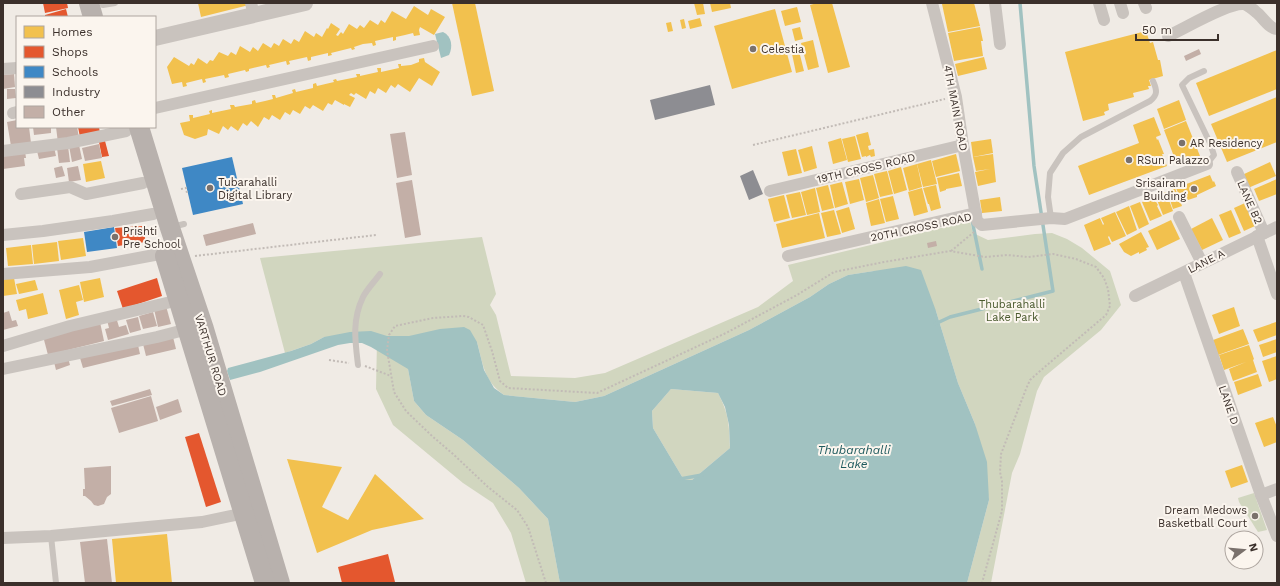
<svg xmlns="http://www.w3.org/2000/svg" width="1280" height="586" font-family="'Work Sans',sans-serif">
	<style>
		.green { fill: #d1d6bf }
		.water { fill: #a1c2c1; fill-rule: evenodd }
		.homes { fill: #f2c14e }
		.shops { fill: #e4572e }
		.schools { fill: #3f88c5 }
		.industry { fill: #8d8d92 }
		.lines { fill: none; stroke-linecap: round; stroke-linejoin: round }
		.stream { stroke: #a1c2c1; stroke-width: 3.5 }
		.building { fill: #c3afa7 }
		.path { stroke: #c2bbb6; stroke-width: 2; stroke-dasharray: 2 2; stroke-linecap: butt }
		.service { stroke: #c9c3be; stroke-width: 6 }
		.minor { stroke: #c9c3be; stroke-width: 12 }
		.tertiary { stroke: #c9c3be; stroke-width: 16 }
		.primary { stroke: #b8b1ad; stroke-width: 20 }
		.poi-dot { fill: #7a716c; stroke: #fbf5ee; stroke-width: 1.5 }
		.labels { text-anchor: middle; stroke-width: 4; stroke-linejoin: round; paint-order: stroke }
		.poi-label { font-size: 11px; fill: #3b302b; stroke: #fbf5ee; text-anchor: start }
		.street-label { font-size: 11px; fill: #3b302b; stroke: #fbf5ee }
		.park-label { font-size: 11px; fill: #4a5a2e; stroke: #fbf5ee }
		.water-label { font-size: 12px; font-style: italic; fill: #1f5a5e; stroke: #fbf5ee }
	</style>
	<rect width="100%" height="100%" fill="#f0ebe5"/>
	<g class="green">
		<path d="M970,221L973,233L988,240L1035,234L1052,233L1067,239L1082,248L1110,271L1121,305L1101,330L1044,377L1037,391L1020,454L1012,473L991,583H967L989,500L975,424L958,383L936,311L874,271L848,275L829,284L810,297L749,330L604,396L575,402L504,395C484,381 483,364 477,342L408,369L414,401L426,415L463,440L519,488L548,519L560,583H526L511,533L493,503L463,483L393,425L376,389L377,341L324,337L311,344L285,353L260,258L482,237L496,294L490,305L496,315L511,376L575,378L605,373L758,307L793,281L788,265Z"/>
		<path d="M671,389L718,393C729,414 729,425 730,448L692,480H684L653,428L652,411Z"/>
		<path d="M1254,493L1267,530L1258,532L1239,502L1238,498Z"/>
	</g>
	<g class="water">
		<path d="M443,32C452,36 453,47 449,55L441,58L435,34Z"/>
		<path d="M906,266L921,270L936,311L958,383L975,424L987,462L989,500L967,583H560L548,519L519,488L463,440L426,415L414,401L408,369L371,347L362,343H350L338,345L260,372L230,380L227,371L228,368L291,351L311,344L324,337L350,332L371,331L387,336H409L440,329L464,327L470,330L477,342L484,370L494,388L504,395L575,402L604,396L749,330L810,297L829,284L848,275ZM671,389L718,393L725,407L729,425L730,448L692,480H684L653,428L652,411Z"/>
	</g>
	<g class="homes">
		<path d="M198,3H248L249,5L201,17Z"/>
		<path d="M452,3H475L494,91L472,96Z"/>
		<path d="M694,3H703L705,14L697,15Z"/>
		<path d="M710,3H730L731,8L712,12Z"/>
		<path d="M817,3H832L850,67L828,73L810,5Z"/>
		<path d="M945,3H974L980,26L948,32L942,4Z"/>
		<path d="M414,6L428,15L431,9L445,17L434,35L420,27L419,30L420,35L414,36L413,33L405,35L396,37V40L393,41V37L375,41L376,45L373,46L372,43L363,44L354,47L355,49L352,50L351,48L331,53L332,55L328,56V53L311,57V60L308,61L307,57L289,61L290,64L287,65L286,61L269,65L270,67L267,68L266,65L249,69V71L246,72L245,70L228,74L229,77L225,78L224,75L205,79L206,82L203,83L202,79L186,83L187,86L183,87L182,82L172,84L167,67L174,57L189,66L191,63L194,65L198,58L207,64L210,60L213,61L219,52L228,56L231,52L236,55L240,46L250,52L253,47L258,51L263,43L271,48L274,43L279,46L283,39L291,44L294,39L299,42L305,31L314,37L316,33L322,37L327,28L328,29L331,23L340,29L336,35L338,36L341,32L343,34L349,24L357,29L360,25L364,28L370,20L378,25L381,20L385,23L392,11L406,19Z"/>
		<path d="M797,7L801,22L785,26L781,11Z"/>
		<path d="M775,9L792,72L732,89L714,26Z"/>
		<path d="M700,18L702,26L690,29L688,21Z"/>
		<path d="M684,19L686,28L682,29L680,20Z"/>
		<path d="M671,22L673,31L668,32L666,23Z"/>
		<path d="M800,27L803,39L795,41L792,29Z"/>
		<path d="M980,27L983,41H981L983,56L954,61L948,33Z"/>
		<path d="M1146,31L1150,43L1153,42L1158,60H1160L1163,76L1149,80L1151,86H1148L1149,89L1133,93L1134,97L1108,104L1109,110L1104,112L1105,115L1083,121L1065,52Z"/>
		<path d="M813,40L819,67L808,70L801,43Z"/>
		<path d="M798,47L804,71L796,73L791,49Z"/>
		<path d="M1277,50V89L1209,116L1196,83Z"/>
		<path d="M984,57L987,69L958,76L955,64Z"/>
		<path d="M424,58L425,62L440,72L432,86L419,78L410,92L398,84L395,88L391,85L386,93L378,88L375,94L370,91L366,99L356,93L354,95L351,93L349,95L355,98L350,107L344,104V105L335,100L332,105L328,103L323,111L313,105L310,109L305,106L300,114L293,110L290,115L285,112L280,120L272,115L269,120L264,117L258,127L251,121L247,126L243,123L238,131L231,126L228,130L223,126L219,134L208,129L207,135L195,139L184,135L180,123L190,121L189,115H193V118L210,114L209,111L212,110V113L231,109L230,105H234L235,107L252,104V101L255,100L256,103L265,101L273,99L272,95H275L276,98L293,93L292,90L295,89L296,92L313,88V84L316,83L317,86L334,82L333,80L336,79L337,81L357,77L356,74H360V76L378,72L377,68H381V72L399,68L398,64H401V66L411,65L419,62V59Z"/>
		<path d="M1277,97V142L1227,162L1211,124Z"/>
		<path d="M1179,100L1186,120L1164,129L1157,109Z"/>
		<path d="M1154,117L1161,135L1156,137L1157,140L1158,139L1164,154H1162L1167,166L1089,195L1078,166L1139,143L1133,125Z"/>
		<path d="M1186,121L1200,156L1178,165L1177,162H1176L1164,130Z"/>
		<path d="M868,132L871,145L868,146L869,150L874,149L875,156L871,157L870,155L866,157V156L862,157L856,135Z"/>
		<path d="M855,136L861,159L848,162L842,139Z"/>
		<path d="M841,138L847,160L833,164L828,142Z"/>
		<path d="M991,139L993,153L973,157L971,142Z"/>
		<path d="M812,146L817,168L804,172L798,150Z"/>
		<path d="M796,149L802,173L788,176L782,152Z"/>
		<path d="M956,154L960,171L936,177L932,161Z"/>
		<path d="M993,154L996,182L978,186L975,172L990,169L976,171L973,157Z"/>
		<path d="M931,160L937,184L923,187L917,164Z"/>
		<path d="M101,161L105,178L86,182L83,164Z"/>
		<path d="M1270,162L1276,176L1248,188L1242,175Z"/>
		<path d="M917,164L922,187L909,191L903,168Z"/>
		<path d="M901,167L907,190L894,194L888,171Z"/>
		<path d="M887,171L893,194L880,197L874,174Z"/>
		<path d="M959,173L962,186L946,189V190L940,192L937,178Z"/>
		<path d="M873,175L879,198L866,202L860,178Z"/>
		<path d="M1210,175L1213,182L1214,181L1216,186L1197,195V197L1182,202L1176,188Z"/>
		<path d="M859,179L864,200L850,204L845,182Z"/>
		<path d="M1277,179V194L1259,201L1254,189Z"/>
		<path d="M842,182L848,204L835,208L830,185Z"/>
		<path d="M828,185L834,208L822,211L816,188Z"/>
		<path d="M936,185L941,208L931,211L929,204H928L923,188Z"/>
		<path d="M815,188L820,212L807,215L801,192Z"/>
		<path d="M922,188L928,212L914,216L908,192Z"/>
		<path d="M1175,188L1182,206L1173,209L1167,191Z"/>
		<path d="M800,192L806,215L792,218L786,195Z"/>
		<path d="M1166,192L1173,211L1163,215L1157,200H1155L1158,205L1157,206L1162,216L1150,221L1142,202Z"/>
		<path d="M784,195L790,218L774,222L768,199Z"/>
		<path d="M893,196L899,219L886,222L880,199Z"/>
		<path d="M1000,197L1002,211L982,213L980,200Z"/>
		<path d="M879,199L885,223L871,226L866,203Z"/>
		<path d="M1140,202L1149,224L1139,229L1130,206Z"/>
		<path d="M1245,203L1255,226L1244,231L1234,208Z"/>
		<path d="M1129,206L1137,230L1127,235L1116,212Z"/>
		<path d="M849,207L855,229L842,233L836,211Z"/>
		<path d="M834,210L841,234L827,237L821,213Z"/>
		<path d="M1231,210L1241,233L1229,238L1219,215Z"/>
		<path d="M1115,212L1126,236L1112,242L1109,236L1108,237L1111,244L1094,251L1084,225L1100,218L1103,225L1104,224L1101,218Z"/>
		<path d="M819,213L825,238L782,248L776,224Z"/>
		<path d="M1212,218L1223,240L1202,250L1191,229Z"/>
		<path d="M1171,220L1180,239L1157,250L1148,231Z"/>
		<path d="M1141,232L1149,247L1146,248L1147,250L1139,254V252L1131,256L1124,252L1119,244Z"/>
		<path d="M83,238L86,256L61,260L58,241Z"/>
		<path d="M57,242L59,261L34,264L32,245Z"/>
		<path d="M31,245L33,264L8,266L6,248Z"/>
		<path d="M3,276L14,278L17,294L3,296Z"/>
		<path d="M100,278L104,297L84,302L80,282Z"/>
		<path d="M35,280L38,290L19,294L16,284Z"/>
		<path d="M79,285L83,300L76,302L79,315L66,319L59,290Z"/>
		<path d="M43,293L48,314L28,319L26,309L19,311L16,300Z"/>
		<path d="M1234,307L1240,326L1219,334L1212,315Z"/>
		<path d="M1276,322L1277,335L1258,342L1253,330Z"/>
		<path d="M1243,329L1249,344L1218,355L1213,340Z"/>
		<path d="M1277,339V352L1263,357L1259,345Z"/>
		<path d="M1249,345L1254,359L1253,360L1257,372L1233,381L1229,369L1246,362L1224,370L1219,355Z"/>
		<path d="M1277,356V379L1269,382L1262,361Z"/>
		<path d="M1258,374L1262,386L1238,395L1234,382Z"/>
		<path d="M1273,417L1277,427V442L1264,447L1255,423Z"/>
		<path d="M287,459L342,467L322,507L348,520L375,474L424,519L372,530L317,553Z"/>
		<path d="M1242,465L1248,482L1231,488L1225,471Z"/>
		<path d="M167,534L172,583H116L112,539Z"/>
	</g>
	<g class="shops">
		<path d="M43,3H67L68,8L45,13Z"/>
		<path d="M66,9L68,17H45V15Z"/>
		<path d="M78,127H99L100,133L80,137Z"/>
		<path d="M105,141L109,156L102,157L99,142Z"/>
		<path d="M142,226L146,242L118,246L115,228Z"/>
		<path d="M157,278L162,296L123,309L117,291Z"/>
		<path d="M199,433L221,502L206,507L185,437Z"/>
		<path d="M388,554L395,582L391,583H342L338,567Z"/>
	</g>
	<g class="schools">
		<path d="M232,157L243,204L193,215L182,168Z"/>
		<path d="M114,227L117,248L87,252L84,232Z"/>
	</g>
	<g class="industry">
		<path d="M710,85L715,105L655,120L650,100Z"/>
		<path d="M753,170L763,194L749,200L740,176Z"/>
	</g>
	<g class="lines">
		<g class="stream">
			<path d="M972,220L982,269"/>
			<path d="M935,324L950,317L1053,291L1034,166L1020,3"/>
			<path d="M680,479L702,475"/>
		</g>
	</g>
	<g class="building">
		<path d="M1199,49L1201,54L1186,61L1184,56Z"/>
		<path d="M14,74L15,87L3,89V75Z"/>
		<path d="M7,89H15L16,98L7,99Z"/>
		<path d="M17,120V127H29L31,143L11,146L7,122Z"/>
		<path d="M33,127H51V133L34,135Z"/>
		<path d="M56,127H77L79,138L58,143Z"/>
		<path d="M405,132L412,175L397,178L390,134Z"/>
		<path d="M99,144L102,158L85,161L82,148Z"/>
		<path d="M79,145L82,159L72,162L69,146Z"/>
		<path d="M68,146L70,162L59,163L57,148Z"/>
		<path d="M54,147L56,156L39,159L37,151Z"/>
		<path d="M25,151L26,158H24L25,166L3,169V154Z"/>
		<path d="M62,166L65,176L56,178L54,168Z"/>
		<path d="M78,166L81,180L69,182L67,168Z"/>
		<path d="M412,180L421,235L405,238L396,183Z"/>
		<path d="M253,223L256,234L206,246L203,235Z"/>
		<path d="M936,241L937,246L928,248L927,243Z"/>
		<path d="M166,306L171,324L158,327L154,309Z"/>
		<path d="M9,311L12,321L16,320L18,326L3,330V313Z"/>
		<path d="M153,312L157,326L143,329L139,316Z"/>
		<path d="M116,317L119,327L126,325L129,334L108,340L105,329L109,328L107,320Z"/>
		<path d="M138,317L141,330L130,333L126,320Z"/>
		<path d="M100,322L104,341L48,355L43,336Z"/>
		<path d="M173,337L176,349L146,356L143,344Z"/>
		<path d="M138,345L140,354L83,368L80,358Z"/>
		<path d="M68,358L70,365L56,370L54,362Z"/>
		<path d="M150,389L152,395L112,406L110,401Z"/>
		<path d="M151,396L158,421L119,433L111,408Z"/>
		<path d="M178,399L182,412L160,420L156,407Z"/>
		<path d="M111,466V494L107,497L104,504L98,506L94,505L91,501L85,496H83V489H85L84,468Z"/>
		<path d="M107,539L112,583H85L80,542Z"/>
	</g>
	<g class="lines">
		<g class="path">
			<path d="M753,145L945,99"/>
			<path d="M181,189L186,188L187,193"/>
			<path d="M951,251L974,232"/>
			<path d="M195,256L376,235"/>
			<path d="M329,360L349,363"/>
			<path d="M365,366L391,376"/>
			<path d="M546,583L528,527L517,510L488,487L453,454L432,436L406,411L394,392L387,350L389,335L395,326L433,318L463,316L469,317L483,325L492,351L500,381L508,388L597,393L726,333L797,295L834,272L884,262L950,251L985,257L1007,255L1028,257L1053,254L1076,259L1096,267L1104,278L1108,289L1110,306L1106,315L1040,371L1030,380L1026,389L1001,454L1000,472L1002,481V511L982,583"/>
		</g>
		<g class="service">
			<path d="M103,5L115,3"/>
			<path d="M1204,71L1189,78L1182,85L1210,143L1214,155L1207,164"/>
			<path d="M1051,218L1048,197L1050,173L1063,153L1081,137L1150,101C1158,95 1157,90 1153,81"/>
			<path d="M172,227L184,224"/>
			<path d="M358,365C355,340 352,320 363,297C367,289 375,281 380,274"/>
			<path d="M51,536L56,583"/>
		</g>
		<g class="minor">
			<path d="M251,3L254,15"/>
			<path d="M932,3L956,97L963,145L977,221L982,225L1051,218L1065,219L1207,164"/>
			<path d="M995,3L1000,44"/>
			<path d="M1099,3L1104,20"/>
			<path d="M1120,3L1123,13"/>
			<path d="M1144,3L1146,8"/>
			<path d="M1168,36C1184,29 1227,3 1243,4C1246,4 1253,9 1256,12C1262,16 1269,29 1277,29"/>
			<path d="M3,69L17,68"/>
			<path d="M155,108L433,46"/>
			<path d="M13,113L17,112"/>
			<path d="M3,151L68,143L126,131"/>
			<path d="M1237,172L1264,233"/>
			<path d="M770,191L963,145"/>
			<path d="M21,194L70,187L86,194L143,183"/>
			<path d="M1179,217L1202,263"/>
			<path d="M3,235L43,231L113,221L153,214"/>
			<path d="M1257,236L1277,294"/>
			<path d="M788,256L976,213"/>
			<path d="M1184,273L1261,495L1277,536"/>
			<path d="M3,274L90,267L165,253"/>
			<path d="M1135,296L1277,227"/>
			<path d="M3,346L70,326L179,300"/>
			<path d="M3,369L157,337L188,329"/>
			<path d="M1261,495L1277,489"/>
			<path d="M3,538L51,536L202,522L250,512"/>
		</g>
		<path class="tertiary" d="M155,38L305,3"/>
		<g class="primary">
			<path d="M89,3L93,17"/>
			<path d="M139,127L170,228L204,329L280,583"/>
			<path d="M165,256L265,583"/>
		</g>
	</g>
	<g class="poi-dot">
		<circle cx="753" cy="49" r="4"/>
		<circle cx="1182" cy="143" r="4"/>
		<circle cx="1129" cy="160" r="4"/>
		<circle cx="210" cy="188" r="4"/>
		<circle cx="1194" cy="189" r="4"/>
		<circle cx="115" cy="237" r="4"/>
		<circle cx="1255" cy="516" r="4"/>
	</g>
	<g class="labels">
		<g class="poi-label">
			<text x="761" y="53">Celestia</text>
			<text x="1190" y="147">AR Residency</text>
			<text x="1137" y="164">RSun Palazzo</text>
			<text x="218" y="186">Tubarahalli<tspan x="218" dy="13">Digital Library</tspan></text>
			<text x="1186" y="187" text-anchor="end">Srisairam<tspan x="1186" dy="13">Building</tspan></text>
			<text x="123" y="235">Prishti<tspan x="123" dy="13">Pre School</tspan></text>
			<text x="1247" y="514" text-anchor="end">Dream Medows<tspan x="1247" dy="13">Basketball Court</tspan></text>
		</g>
		<g class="street-label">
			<text transform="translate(956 108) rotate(79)" y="4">4TH MAIN ROAD</text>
			<text transform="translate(866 168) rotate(-13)" y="4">19TH CROSS ROAD</text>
			<text transform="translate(1250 202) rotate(66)" y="4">LANE B2</text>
			<text transform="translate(921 227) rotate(-12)" y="4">20TH CROSS ROAD</text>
			<text transform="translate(1206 261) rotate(-27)" y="4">LANE A</text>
			<text transform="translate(211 355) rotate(73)" y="4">VARTHUR ROAD</text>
			<text transform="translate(1229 405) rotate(71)" y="4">LANE D</text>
		</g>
		<g class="park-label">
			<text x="1012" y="308">Thubarahalli<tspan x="1012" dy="13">Lake Park</tspan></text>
		</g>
		<g class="water-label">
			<text x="854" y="454">Thubarahalli<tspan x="854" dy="14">Lake</tspan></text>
		</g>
	</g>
	<rect width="1280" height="586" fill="none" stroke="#3b302b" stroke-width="8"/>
	<rect x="16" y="16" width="140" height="112" fill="#fbf5ee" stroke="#aea6a0"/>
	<rect x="24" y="26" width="20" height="12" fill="#f2c14e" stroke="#aea6a0"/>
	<text x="52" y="36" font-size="12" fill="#3b302b">Homes</text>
	<rect x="24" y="46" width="20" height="12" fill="#e4572e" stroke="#aea6a0"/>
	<text x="52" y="56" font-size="12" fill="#3b302b">Shops</text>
	<rect x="24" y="66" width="20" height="12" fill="#3f88c5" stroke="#aea6a0"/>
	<text x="52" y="76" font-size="12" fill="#3b302b">Schools</text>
	<rect x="24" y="86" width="20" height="12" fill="#8d8d92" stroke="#aea6a0"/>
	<text x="52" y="96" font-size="12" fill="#3b302b">Industry</text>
	<rect x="24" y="106" width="20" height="12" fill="#c3afa7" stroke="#aea6a0"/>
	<text x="52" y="116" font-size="12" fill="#3b302b">Other</text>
	<g transform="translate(1244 550) rotate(74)"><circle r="19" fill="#fbf5ee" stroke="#aea6a0"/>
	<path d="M0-3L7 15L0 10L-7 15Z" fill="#7a716c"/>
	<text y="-6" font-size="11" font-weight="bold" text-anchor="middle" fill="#3b302b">N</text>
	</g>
	<path d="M1136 34v6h82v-6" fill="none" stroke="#3b302b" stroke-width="2"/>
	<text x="1142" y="34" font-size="12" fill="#3b302b" stroke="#fbf5ee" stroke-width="3" paint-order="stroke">50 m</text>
</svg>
